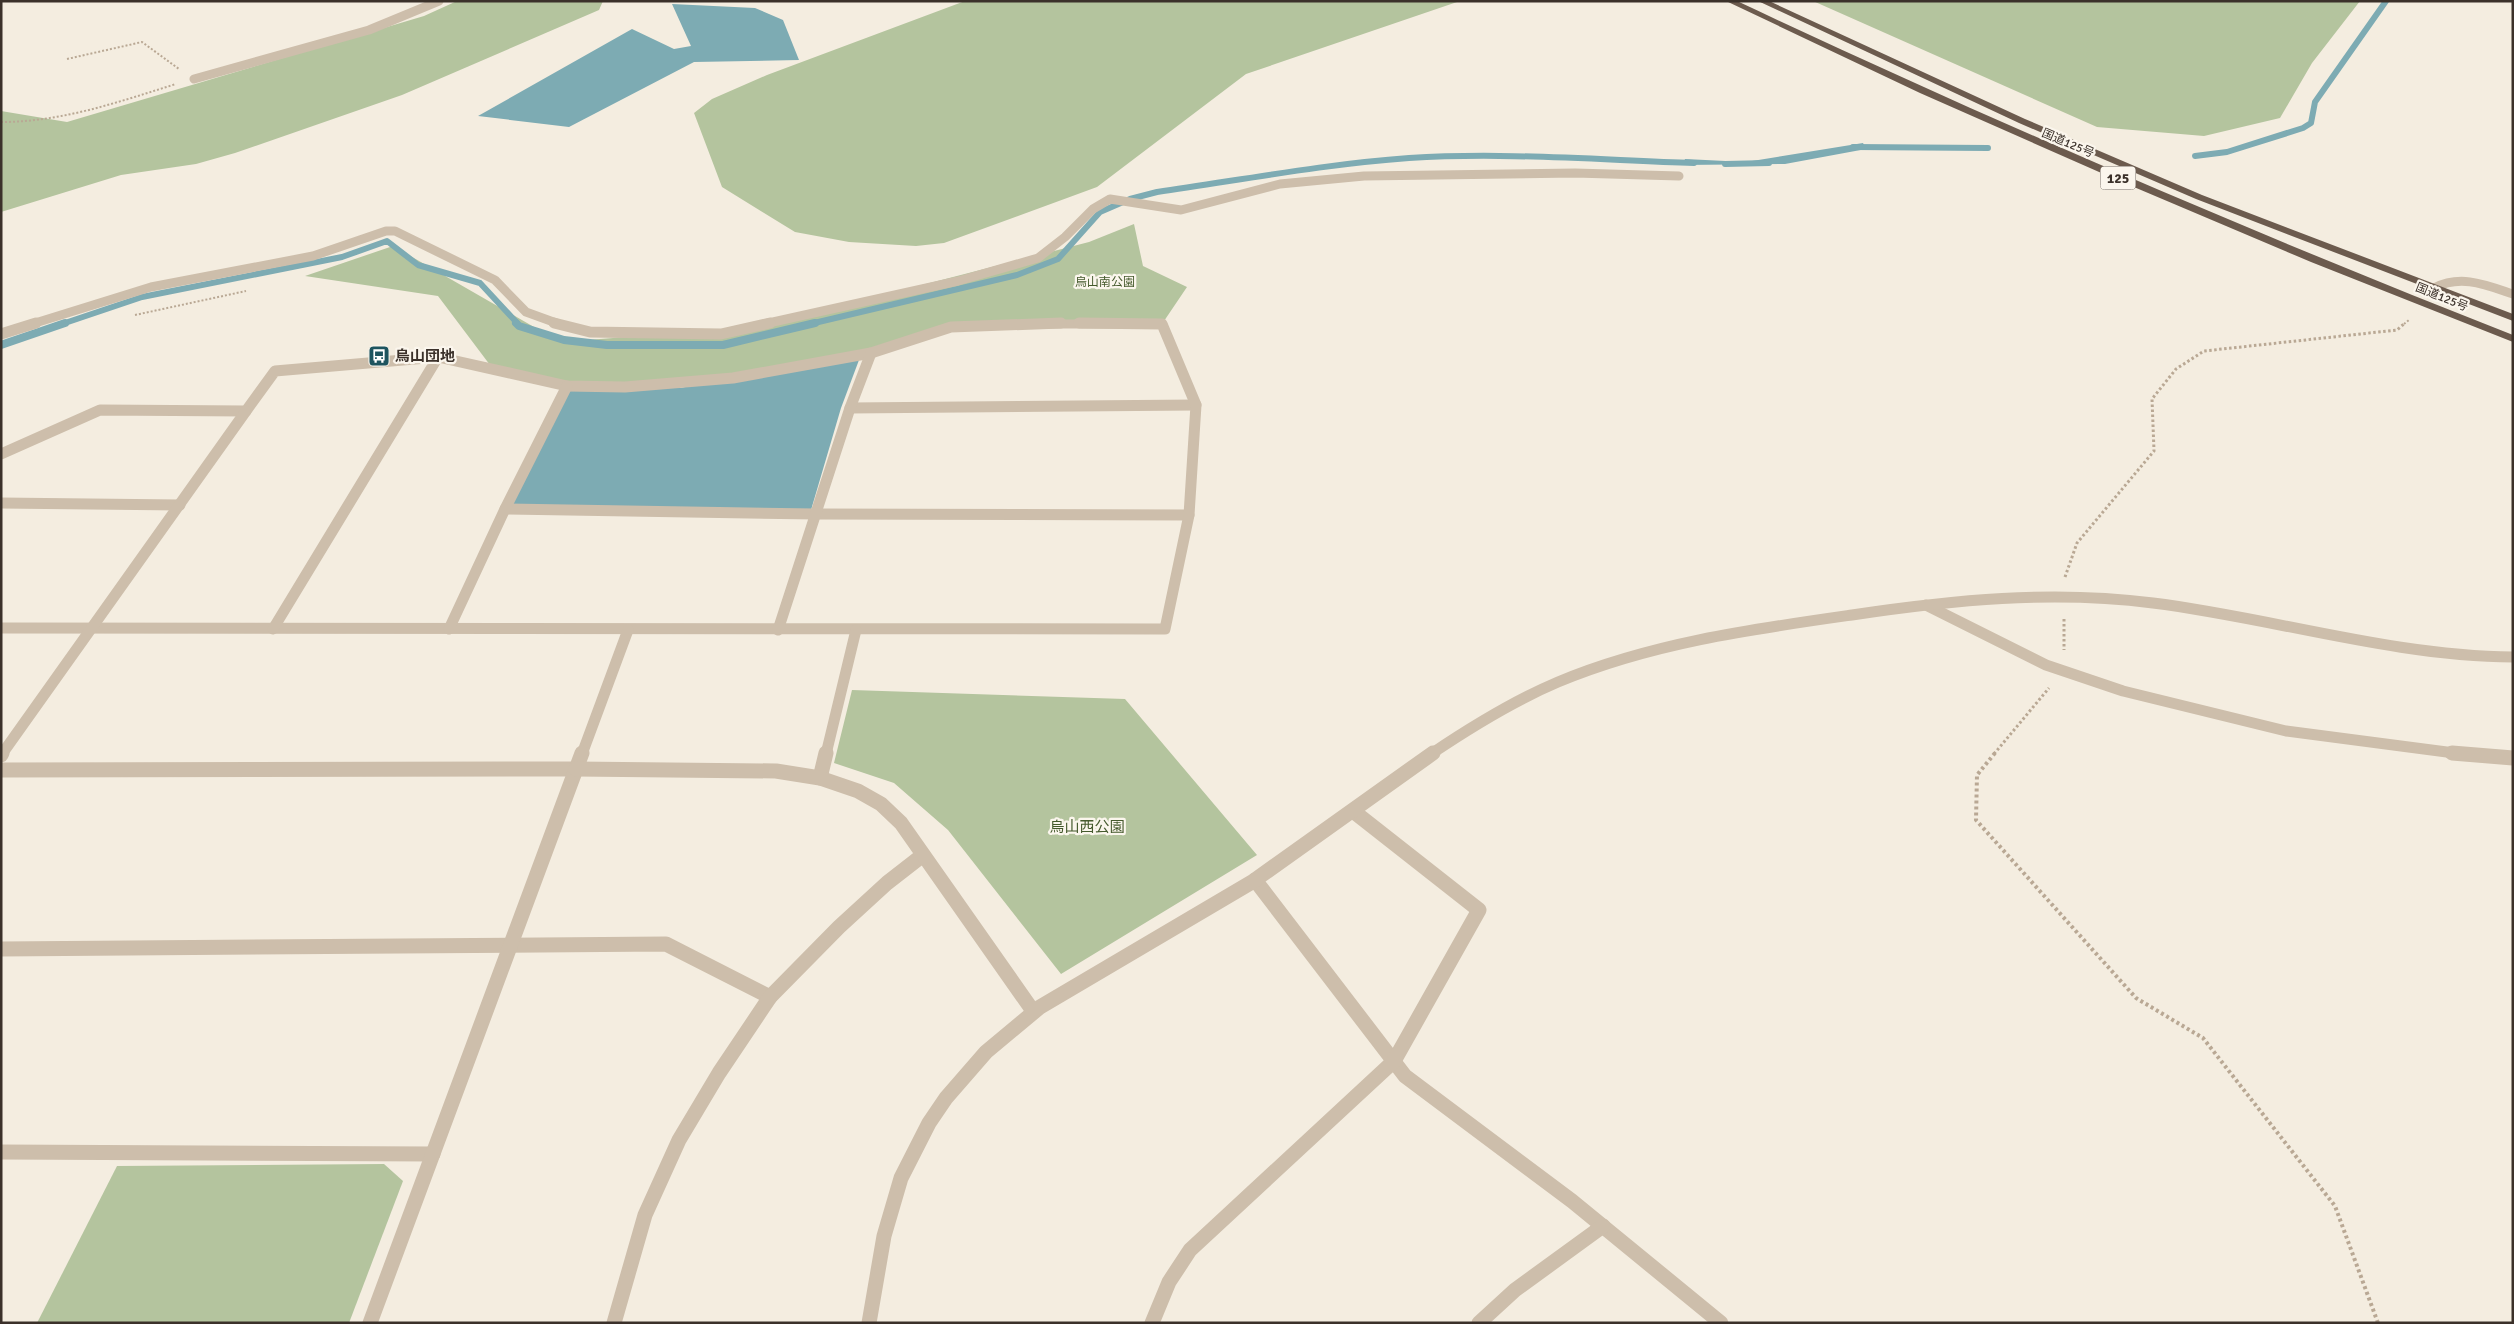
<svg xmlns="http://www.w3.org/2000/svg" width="2514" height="1324" font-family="Signika,'Noto Sans JP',sans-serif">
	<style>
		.green { fill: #b4c49e }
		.water { fill: #7dabb3 }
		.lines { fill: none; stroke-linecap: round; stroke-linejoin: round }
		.stream-far1 { stroke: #7dabb3; stroke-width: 6 }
		.stream { stroke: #7dabb3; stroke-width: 8 }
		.path-far2 { stroke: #b9a894; stroke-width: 2; stroke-dasharray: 2 2; stroke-linecap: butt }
		.path-far1 { stroke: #b9a894; stroke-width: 3; stroke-dasharray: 2.5 2.5; stroke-linecap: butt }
		.path { stroke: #b9a894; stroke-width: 4; stroke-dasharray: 3 3; stroke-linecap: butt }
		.minor-far2 { stroke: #cdbeab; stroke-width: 9 }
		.minor-far1 { stroke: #cdbeab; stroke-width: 11 }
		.minor { stroke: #cdbeab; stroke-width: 15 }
		.tertiary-far1 { stroke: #cdbeab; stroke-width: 11 }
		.tertiary { stroke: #cdbeab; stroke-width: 15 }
		.trunk { fill: #6c5b4e; fill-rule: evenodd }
		.labels { text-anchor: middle; stroke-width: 4.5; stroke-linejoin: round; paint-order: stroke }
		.far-street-label { font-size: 12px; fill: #3b312a; stroke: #fbf6ed }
		.far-park-label { font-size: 12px; fill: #455a2d; stroke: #fbf6ed }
		.shield { fill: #fbf6ed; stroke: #756c64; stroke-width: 1 }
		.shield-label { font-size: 14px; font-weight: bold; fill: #3b312a }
		.poi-label { font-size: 15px; font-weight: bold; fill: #3b312a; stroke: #fbf6ed; text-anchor: start }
		.park-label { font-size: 15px; fill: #455a2d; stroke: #fbf6ed }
	</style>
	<rect width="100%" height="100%" fill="#f4ede0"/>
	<g class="green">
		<path d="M457,1H603L599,10L402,95L235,153L196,164L121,175L1,212V111L67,122L424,16Z"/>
		<path d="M965,1H1460L1246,74L1097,187L944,243L916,246L849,242L795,232L722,187L694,113L712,99L767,75Z"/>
		<path d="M1813,1H2360L2312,63L2280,118L2204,136L2097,127Z"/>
		<path d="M1134,224L1143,266L1187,287L1162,324L952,327L871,353L733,378L567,386L493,369L438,296L305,276L393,246L560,342L759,327L1089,242Z"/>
		<path d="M852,690L1125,699L1257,855L1061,974L948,830L894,783L834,763Z"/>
		<path d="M384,1164L403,1181L349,1323H37L117,1166Z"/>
	</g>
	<g class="water">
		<path d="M672,4L755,8L783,20L799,60L694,62L569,127L478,116L632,29L674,49L691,46Z"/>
		<path d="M1863,143L1866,149L1785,164L1683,165L1685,159L1746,162Z"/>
		<path d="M862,352L841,408L811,510L503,506L570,382L680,388Z"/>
	</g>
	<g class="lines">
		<g class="stream-far1">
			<path d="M1853,147L1988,148"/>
			<path d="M2195,156L2227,152L2303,128L2311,123L2315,102L2386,1"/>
			<path d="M1725,164L1769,163"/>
			<path d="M62,324L142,297L342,257L387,241L418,265L480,283L518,324"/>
			<path d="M810,324L1017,275L1058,259L1100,212L1130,199L1157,192C1241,180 1325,164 1409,158C1504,152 1600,160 1694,163"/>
		</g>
		<g class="stream">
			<path d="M516,323L519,326L564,340L607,345H723L815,323"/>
			<path d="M1,345L65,323"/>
		</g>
		<g class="path-far2">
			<path d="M67,59L142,42L179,69"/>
			<path d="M1,122C62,122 118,102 176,84"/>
			<path d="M135,315L246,291"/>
			<path d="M2404,324L2410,319"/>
		</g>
		<g class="path-far1">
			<path d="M2065,577L2077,543L2154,451L2152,399L2176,369L2204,351L2397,330L2405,323"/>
			<path d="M2064,619V650"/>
			<path d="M1994,754L2049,688"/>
		</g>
		<path class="path" d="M1995,753L1977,775L1976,820L2136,998L2203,1038L2335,1206L2378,1323"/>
		<g class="minor-far2">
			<path d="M194,79L369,30L439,1"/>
			<path d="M2434,288C2461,274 2486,285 2513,294"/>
			<path d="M32,324L151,287L313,256L386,231H395L495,280L526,312L559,324"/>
			<path d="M764,324L958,281L1038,258L1065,237L1093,209L1110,199L1181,210L1280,184L1364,176L1575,173L1679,176"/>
			<path d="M1025,324H1162"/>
		</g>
		<g class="minor-far1">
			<path d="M554,323L590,332L721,334L770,323"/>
			<path d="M1,334L36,323"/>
			<path d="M850,408L1196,405"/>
			<path d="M1,454L100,410L246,411L275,371L438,357L567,386L625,387L733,378L871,353L951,327L1061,323"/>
			<path d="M1,503L180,505"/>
			<path d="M505,509L816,514L1189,515"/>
			<path d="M1926,605L2046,665L2123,691L2286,731L2462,754"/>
			<path d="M1,628L1165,629L1189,515L1196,405L1162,324L1079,323"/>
			<path d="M273,629L438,357"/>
			<path d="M449,629L505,509L567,386"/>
			<path d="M778,630L850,408L871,353"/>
			<path d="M582,754L628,630"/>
			<path d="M826,754L856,630"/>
		</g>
		<g class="minor">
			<path d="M2452,753L2513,758"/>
			<path d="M1,770L576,769"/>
			<path d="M820,778L826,753"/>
			<path d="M1255,880L1405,1076L1572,1201L1721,1323"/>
			<path d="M1,949L666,944L770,997"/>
			<path d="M1,1152L433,1154"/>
			<path d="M370,1323L582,753"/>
			<path d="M614,1323L645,1215L679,1140L719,1073L770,997L839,927L887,883L923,855"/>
			<path d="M1152,1323L1169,1282L1190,1250L1394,1061L1479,910L1353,811"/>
			<path d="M1479,1323L1515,1290L1603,1226"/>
		</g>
		<g class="tertiary-far1">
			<path d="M2,754L246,411"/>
			<path d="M1431,754C1471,727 1513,701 1558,682C1651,643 1753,629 1852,615C1952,600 2052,590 2153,603C2273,618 2391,656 2513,657"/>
		</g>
		<g class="tertiary">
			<path d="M1,755L2,753"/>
			<path d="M576,769L776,771L820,778L858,791L881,804L901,823L1033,1011"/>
			<path d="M869,1323L884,1236L901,1178L929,1123L946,1098L986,1052L1040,1007L1252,882L1433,753"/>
		</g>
		<g class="trunk">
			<path d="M1726,1H1737C1992,121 2251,232 2513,335V342L2311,262L2115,179L1920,93Z"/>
			<path d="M1758,1H1769L2025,119L2202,195L2513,314V321L2196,199L2019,123Z"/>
		</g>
	</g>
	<defs>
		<g id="bus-square" transform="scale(1.125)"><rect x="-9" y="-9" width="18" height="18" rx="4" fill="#1d545f" stroke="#fbf6ed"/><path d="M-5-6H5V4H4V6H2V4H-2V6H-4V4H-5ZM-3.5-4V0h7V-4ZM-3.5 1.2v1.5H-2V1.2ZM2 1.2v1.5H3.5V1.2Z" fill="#fff"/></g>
	</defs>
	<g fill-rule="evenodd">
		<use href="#bus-square" x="379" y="356"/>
	</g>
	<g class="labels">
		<g class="far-street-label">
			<text transform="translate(2068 143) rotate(23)" y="4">国道125号</text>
			<text transform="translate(2442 297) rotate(22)" y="4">国道125号</text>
		</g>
		<g class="far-park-label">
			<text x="1105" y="286">烏山南公園</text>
		</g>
		<rect class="shield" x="2100.5" y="166.5" width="35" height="23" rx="4"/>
		<g class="shield-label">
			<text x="2118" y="183">125</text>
		</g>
		<g class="poi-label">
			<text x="395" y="361">烏山団地</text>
		</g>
		<g class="park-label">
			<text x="1087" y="832">烏山西公園</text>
		</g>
	</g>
	<rect width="2514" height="1324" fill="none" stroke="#3b312a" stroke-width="5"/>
</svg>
